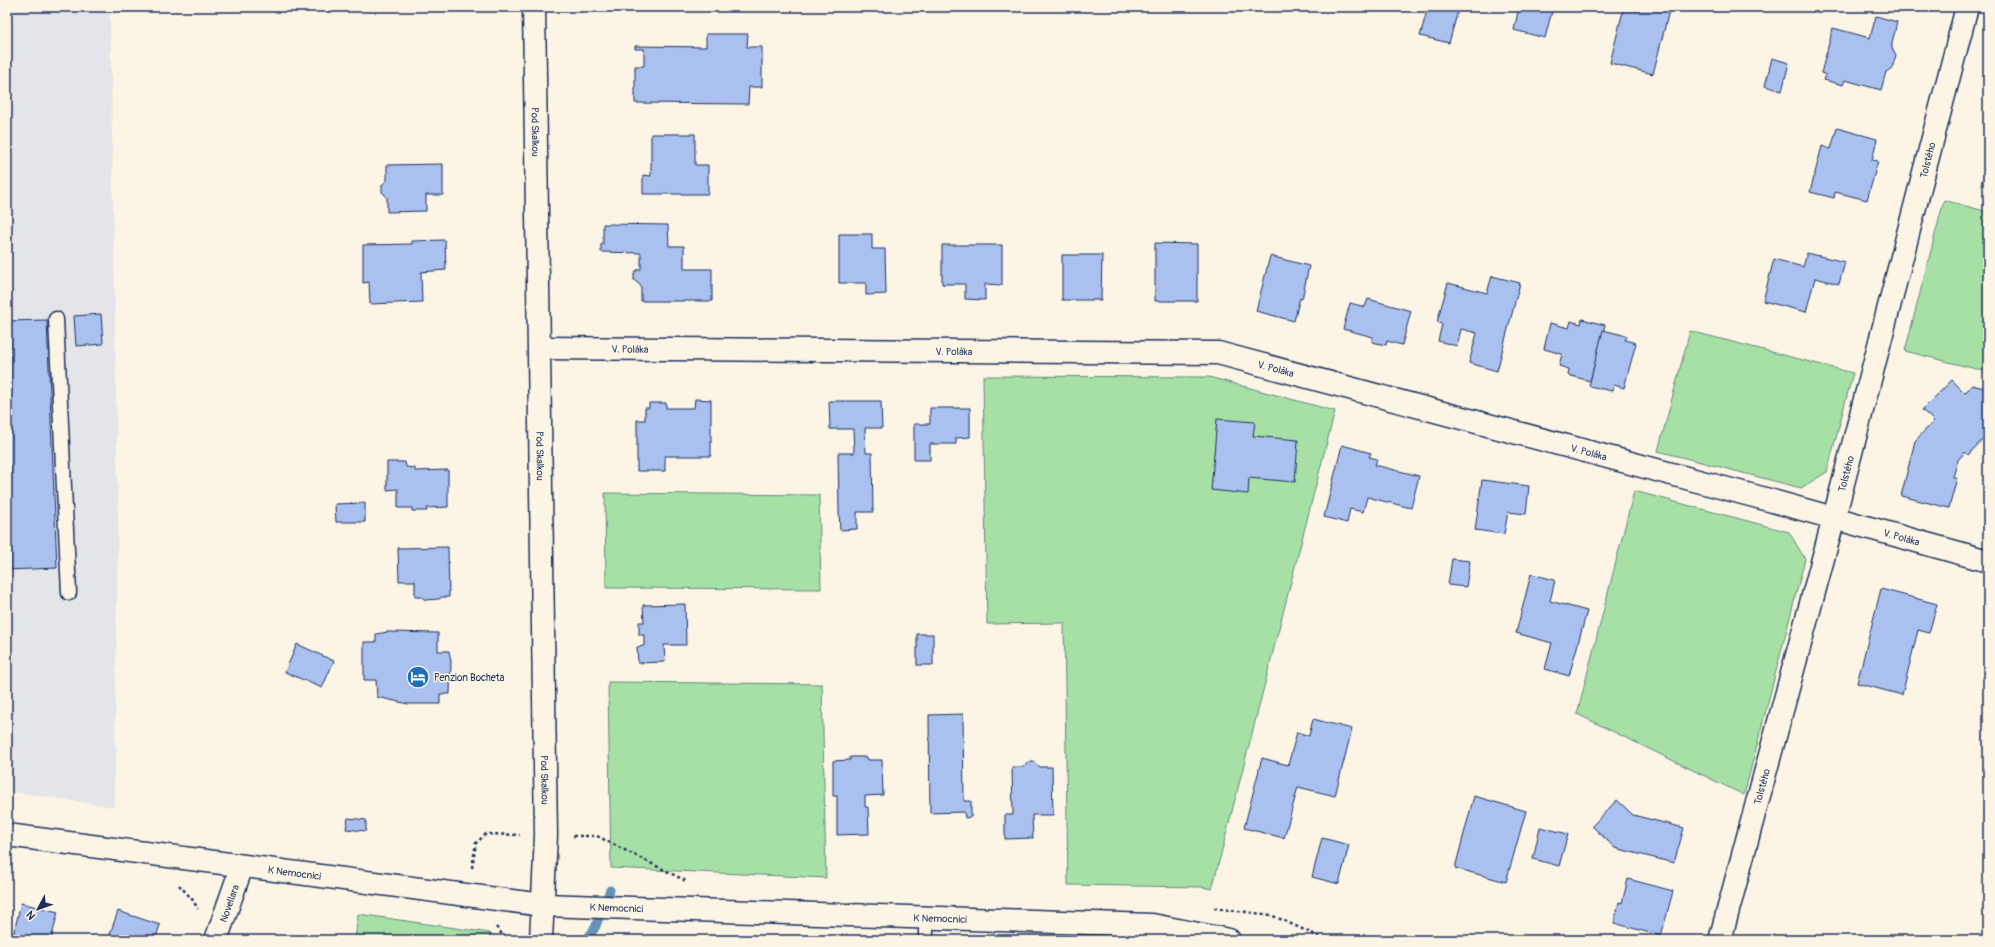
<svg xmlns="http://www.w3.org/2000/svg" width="1995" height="947" font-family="Pangolin,sans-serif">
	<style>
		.built { fill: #e3e5e8 }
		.green { fill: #a7e0a5; stroke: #618882 }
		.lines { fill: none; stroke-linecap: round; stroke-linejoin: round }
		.stream { stroke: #6493b9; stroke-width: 9 }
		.building { fill: #aac1ef; stroke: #1b2f5e }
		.lane-casing { stroke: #1b2f5e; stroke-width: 17 }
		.street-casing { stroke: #1b2f5e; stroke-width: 25 }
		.secondary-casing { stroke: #1b2f5e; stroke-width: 25 }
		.path { stroke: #1b2f5e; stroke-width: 2.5; stroke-dasharray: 3 3; stroke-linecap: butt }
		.lane { stroke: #fcf5e5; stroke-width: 14 }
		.street { stroke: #fcf5e5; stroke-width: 22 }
		.secondary { stroke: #fcf5e5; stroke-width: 22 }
		.labels { text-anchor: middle; stroke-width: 3; stroke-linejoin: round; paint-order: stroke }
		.street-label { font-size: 10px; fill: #1b2f5e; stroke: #fcf5e5 }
		.poi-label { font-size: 10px; fill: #1b2f5e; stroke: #fcf5e5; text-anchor: start }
	</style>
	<rect width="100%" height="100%" fill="#fcf5e5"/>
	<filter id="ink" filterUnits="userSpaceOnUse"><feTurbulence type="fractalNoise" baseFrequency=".025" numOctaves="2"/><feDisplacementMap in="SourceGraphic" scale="8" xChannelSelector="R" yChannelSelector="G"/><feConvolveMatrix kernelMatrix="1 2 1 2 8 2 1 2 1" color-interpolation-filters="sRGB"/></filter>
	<g filter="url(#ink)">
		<path class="built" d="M7,7H110L118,510L115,746L117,747L114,776V807L7,791Z"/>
		<g class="green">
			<path d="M1944,200L1988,212V372L1905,351Z"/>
			<path d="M1690,331L1853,373L1827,472L1801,488L1658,451Z"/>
			<path d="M983,376L1209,377L1335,411L1212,889L1201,887L1068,885L1064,623L987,624Z"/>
			<path d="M1634,491L1789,532L1805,559L1744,795L1577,714Z"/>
			<path d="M605,493L819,495L821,589L606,588Z"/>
			<path d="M608,682L822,684L826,878L611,868Z"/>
			<path d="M358,914L490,933L489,940H355Z"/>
		</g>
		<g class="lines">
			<path class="stream" d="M586,940L595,928L610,890"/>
		</g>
		<g class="building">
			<path d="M1428,7H1459L1449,43L1420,36Z"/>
			<path d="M1519,7H1553L1545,38L1514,30Z"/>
			<path d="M1624,7H1670L1653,74L1610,63Z"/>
			<path d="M1876,16L1897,22L1892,43V48L1896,55L1892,68L1886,72L1881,90L1845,80L1843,85L1824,80L1826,75L1821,73L1833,28L1870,38Z"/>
			<path d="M706,34H748L747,47H762V87H749L748,104L635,103V66H644V49H635V46L706,47Z"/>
			<path d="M1772,58L1789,63L1782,91L1765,86Z"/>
			<path d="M1837,128L1877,139L1872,160L1878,161L1867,200L1835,192L1834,198L1810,192L1822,146L1831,149Z"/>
			<path d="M651,134H695V165H708V194H643V175L651,176Z"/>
			<path d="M1988,158V186L1981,184Z"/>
			<path d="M443,164V195H426V211L387,212V197L382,192V185L387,180V165Z"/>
			<path d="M603,224L668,225L669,246H684V269H712V301H641V286L634,280V274L637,270L641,269V253L601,252V244L603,245Z"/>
			<path d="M839,234H872V249H885L886,294L866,295V283H839Z"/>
			<path d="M445,240L446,270L421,272L422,302L370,304L369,282L363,283V245L412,244V241Z"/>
			<path d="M1155,243L1197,244V301H1155Z"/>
			<path d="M942,245H1002V285L985,284V300L965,299V284H942Z"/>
			<path d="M1807,253L1845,262L1839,284L1815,278L1806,312L1763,301L1774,259L1803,267Z"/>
			<path d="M1062,255H1102L1101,300H1062Z"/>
			<path d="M1270,256L1309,266L1302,299L1300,298L1294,321L1256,311Z"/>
			<path d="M1492,276L1520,283L1497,371L1469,363L1477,333L1461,329L1457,346L1438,341L1442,324L1437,322L1448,283L1487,293Z"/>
			<path d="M1368,299L1411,311L1402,345L1387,341L1386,345L1372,342L1373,337L1343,329L1350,303L1365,307Z"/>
			<path d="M101,314L103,344L76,346L74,316Z"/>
			<path d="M1582,319L1605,325L1590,381L1568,375L1569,369L1559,366L1562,354L1544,349L1550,323L1569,328L1571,321L1581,324Z"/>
			<path d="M47,320L57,568L7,570V321Z"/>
			<path d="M1603,330L1627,336L1625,340L1636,343L1624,388L1614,385L1612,391L1589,386Z"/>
			<path d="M1952,380L1965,393L1972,385L1988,389V434L1968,455L1965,452L1958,460L1953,477L1957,478L1949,508L1901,496L1915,441L1934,421L1922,410Z"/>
			<path d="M695,399L711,400V456H665V471H637V420H645V408H649V403H666V408H694Z"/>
			<path d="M829,401H881L882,428H865L866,453H872L873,512H857V529L840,530L839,512L838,453H854L853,429H830Z"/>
			<path d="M930,408H970V437L956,438V444H930V460H914V424H930Z"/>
			<path d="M1217,419L1255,422L1253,436L1298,440L1295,482L1249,478L1248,494L1211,490Z"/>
			<path d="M1342,445L1371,453L1369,457L1377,459L1375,465L1419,476L1411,508L1367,497L1363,512L1350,509L1347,523L1324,517Z"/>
			<path d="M387,462H405L406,467L415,468V471L448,470V507L427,508V511H412V508H398V489L387,490Z"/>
			<path d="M1482,480L1529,486L1526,514L1508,512L1504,534L1475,530Z"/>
			<path d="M365,503V522H336L335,504Z"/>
			<path d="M448,547L449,597H442L439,599L425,600L422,597H415V581H399L398,548Z"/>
			<path d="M1452,559L1470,561L1466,587L1448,585Z"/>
			<path d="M1531,574L1555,580L1550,601L1587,611L1569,676L1545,669L1552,643L1516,633Z"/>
			<path d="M1881,589L1937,604L1929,633L1918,630L1902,695L1857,683Z"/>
			<path d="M685,604L686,645H664L665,662L638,663L637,647L644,646V635H639V622H644L643,605Z"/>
			<path d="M388,632L438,633V651H449L451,661L450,694H440V704H408L377,697L376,680H364V642H376V634Z"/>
			<rect x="917" y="634" width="16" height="31"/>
			<path d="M297,644L334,661L322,688L285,672Z"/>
			<path d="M963,714L964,801H971V817L965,818L964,812L930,813L929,715Z"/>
			<path d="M1313,719L1352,729L1335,796L1298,787L1284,838L1244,828L1262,758L1288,765L1297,732L1309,736Z"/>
			<path d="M850,757H867L868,760H882L883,795L865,796V807H868L869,834L837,835V796H833V761L850,760Z"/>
			<path d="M1029,762H1035L1040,767H1052L1053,815H1032L1033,838L1005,839V815H1013L1012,767H1023Z"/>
			<path d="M1474,796L1526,811L1506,882L1455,868Z"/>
			<path d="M1617,800L1633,815L1684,828L1674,863L1615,848L1592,826Z"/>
			<path d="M348,818L366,820V831L346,829Z"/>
			<path d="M1540,827L1568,834L1559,866L1533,859Z"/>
			<path d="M1322,838L1349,845L1339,884L1312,877Z"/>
			<path d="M1628,879L1673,891L1661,936L1614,923L1619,902L1622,903Z"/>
			<path d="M21,903L58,912L51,940H12Z"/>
			<path d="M118,911L160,925L155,940H108Z"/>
		</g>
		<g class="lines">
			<g class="lane-casing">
				<g id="lane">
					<path d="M56,319L69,593"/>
					<path d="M926,919V940"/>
					<path d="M1148,940L1152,925"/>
				</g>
			</g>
			<g class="street-casing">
				<g id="street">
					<path id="s1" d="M534,7L546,835L541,940"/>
					<path id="s2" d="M540,348L1218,353L1769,500L1988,561"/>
					<path id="s3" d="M216,940L242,866"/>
					<path id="s4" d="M1720,940L1834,518L1967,7"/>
				</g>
			</g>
			<g class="secondary-casing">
				<g id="secondary">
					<path id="s5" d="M7,835L543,905L1152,925L1229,940"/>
				</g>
			</g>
			<g class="path">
				<path d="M573,836H597L688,882"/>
				<path d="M472,868L476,843L486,834L520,835"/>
				<path d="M179,885L192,899L198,909"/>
				<path d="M1214,908L1271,915L1327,940"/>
				<path d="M496,927L507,940"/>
			</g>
			<use href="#lane" class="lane"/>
			<use href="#street" class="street"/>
			<use href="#secondary" class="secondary"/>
		</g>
	</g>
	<defs>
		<g id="hotel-disc" transform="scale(1.15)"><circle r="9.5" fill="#1f6fb2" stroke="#fcf5e5"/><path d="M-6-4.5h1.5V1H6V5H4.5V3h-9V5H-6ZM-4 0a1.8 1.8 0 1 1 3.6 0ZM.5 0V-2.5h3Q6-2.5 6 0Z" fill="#fff"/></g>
	</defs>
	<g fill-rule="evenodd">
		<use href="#hotel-disc" x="418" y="677"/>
	</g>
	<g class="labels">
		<g class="street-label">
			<text dy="4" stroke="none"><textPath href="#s1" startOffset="125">Pod Skalkou</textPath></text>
			<text dy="4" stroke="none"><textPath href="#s4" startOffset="807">Tolstého</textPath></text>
			<text dy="4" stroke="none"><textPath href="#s2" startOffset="90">V. Poláka</textPath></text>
			<text dy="4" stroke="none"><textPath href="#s2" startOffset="414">V. Poláka</textPath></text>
			<text dy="4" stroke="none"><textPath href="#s2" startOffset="738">V. Poláka</textPath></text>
			<text dy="4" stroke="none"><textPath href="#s2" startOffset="1062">V. Poláka</textPath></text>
			<text dy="4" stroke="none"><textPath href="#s1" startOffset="449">Pod Skalkou</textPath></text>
			<text dy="4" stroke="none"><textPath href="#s4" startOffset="483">Tolstého</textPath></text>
			<text dy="4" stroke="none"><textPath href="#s2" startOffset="1386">V. Poláka</textPath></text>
			<text dy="4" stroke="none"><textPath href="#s1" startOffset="773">Pod Skalkou</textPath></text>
			<text dy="4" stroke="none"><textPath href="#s4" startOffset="159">Tolstého</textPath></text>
			<text dy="4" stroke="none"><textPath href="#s5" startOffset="290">K Nemocnici</textPath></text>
			<text dy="4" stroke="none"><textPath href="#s3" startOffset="39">Novellara</textPath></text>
			<text dy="4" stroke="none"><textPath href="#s5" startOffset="614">K Nemocnici</textPath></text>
			<text dy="4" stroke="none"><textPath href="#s5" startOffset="938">K Nemocnici</textPath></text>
		</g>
		<g class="poi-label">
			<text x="434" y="681">Penzion Bocheta</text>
		</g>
	</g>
	<rect width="1995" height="947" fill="none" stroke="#fcf5e5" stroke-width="24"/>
	<rect x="12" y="12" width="1971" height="923" fill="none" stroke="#1b2f5e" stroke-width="1.5" filter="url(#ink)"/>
	<g transform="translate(38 909) rotate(229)" stroke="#fcf5e5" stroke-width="3" paint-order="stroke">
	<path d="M0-3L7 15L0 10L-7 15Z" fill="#1b2f5e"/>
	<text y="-6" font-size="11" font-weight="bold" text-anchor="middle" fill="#1b2f5e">N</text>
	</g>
</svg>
